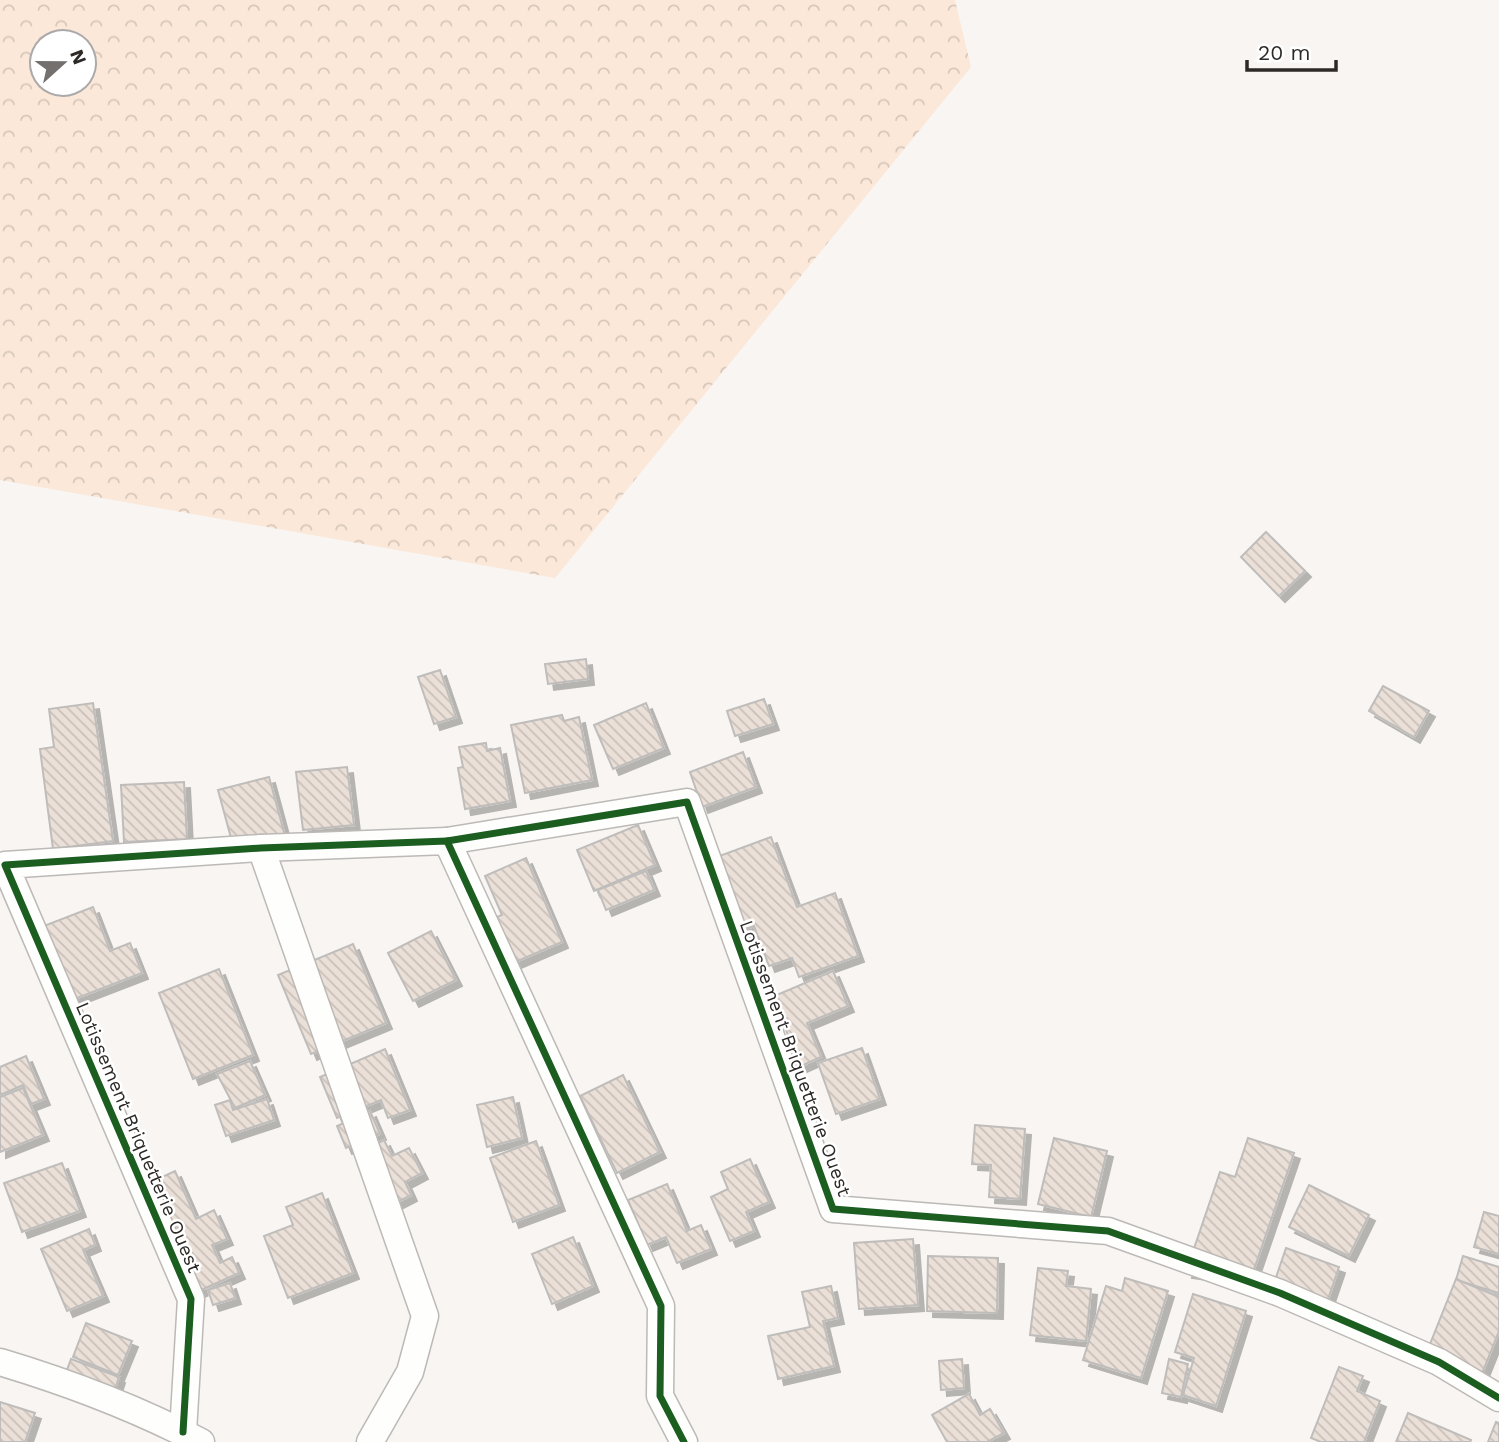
<svg xmlns="http://www.w3.org/2000/svg" width="1499" height="1442" font-family="'Work Sans',sans-serif">
	<style>
		.forest { fill: url(#forest-crowns); fill-rule: evenodd }
		.building { fill: url(#building-back-hatch); stroke: #bfbdbb; stroke-width: 2; filter: url(#shadow) }
		.lines { fill: none; stroke-linecap: round; stroke-linejoin: round }
		.street-casing { stroke: #bcb9b7; stroke-width: 29 }
		.street { stroke: #fefefd; stroke-width: 26 }
		.cycleway-casing { stroke: #fff; stroke-width: 11 }
		.cycleway { stroke: #1b5e20; stroke-width: 7 }
		.labels { text-anchor: middle; stroke-width: 5; stroke-linejoin: round; paint-order: stroke }
		.street-label { font-size: 19px; fill: #2c2927; stroke: #fff }
	</style>
	<defs>
		<pattern id="forest-crowns" width="20" height="18" patternUnits="userSpaceOnUse" patternTransform="scale(1.75)"><rect width="20" height="18" fill="#fbe8d9"/><path d="M2 6a3 3 0 1 1 6 0M12 15a3 3 0 1 1 6 0" fill="none" stroke="#d7c7ba"/></pattern>
		<pattern id="building-back-hatch" width="6" height="6" patternUnits="userSpaceOnUse" patternTransform="scale(1.75)"><rect width="6" height="6" fill="#ebe0d7"/><path d="M-1 5l2 2M0 0l6 6M5-1l2 2" fill="none" stroke="#cac0b9"/></pattern>
		<filter id="shadow"><feDropShadow dx="6" dy="6" stdDeviation="0" flood-color="#0004"/></filter>
	</defs>
	<rect width="100%" height="100%" fill="#f8f5f2"/>
	<path class="forest" d="M0,0H955L971,67L555,578L0,480ZM42,42H84V84H42Z"/>
	<g class="building">
		<path d="M1266,532L1305,571L1279,596L1241,557Z"/>
		<path d="M586,659L588,679L548,684L545,664Z"/>
		<path d="M440,670L456,717L434,724L418,677Z"/>
		<path d="M1383,686L1429,711L1414,737L1369,711Z"/>
		<path d="M764,699L773,724L735,736L727,711Z"/>
		<path d="M93,703L113,841L53,849L40,749L54,747L49,709Z"/>
		<path d="M646,703L664,748L613,769L594,725Z"/>
		<path d="M562,715L564,721L579,717L592,780L525,793L511,725Z"/>
		<path d="M486,743L487,751L500,748L510,801L465,809L458,768L463,767L459,747Z"/>
		<path d="M743,752L756,787L702,807L690,772Z"/>
		<path d="M347,767L354,825L303,830L296,772Z"/>
		<path d="M269,777L285,836L234,849L218,790Z"/>
		<path d="M184,782L187,839L124,842L121,785Z"/>
		<path d="M638,825L655,865L594,891L577,850Z"/>
		<path d="M771,837L797,907L835,893L858,956L799,977L792,958L769,966L754,926L741,931L714,858Z"/>
		<path d="M526,858L562,942L513,963L494,918L502,915L485,876Z"/>
		<path d="M646,871L654,890L606,910L598,890Z"/>
		<path d="M93,907L110,951L130,943L142,973L64,1003L36,929Z"/>
		<path d="M431,931L456,980L413,1001L388,953Z"/>
		<path d="M353,944L386,1023L311,1054L278,975Z"/>
		<path d="M219,969L253,1055L193,1079L159,993Z"/>
		<path d="M833,971L848,1006L807,1023L821,1057L801,1066L772,997Z"/>
		<path d="M862,1048L880,1099L836,1114L818,1063Z"/>
		<path d="M385,1049L410,1110L388,1118L381,1100L337,1118L320,1077Z"/>
		<path d="M26,1056L44,1099L31,1104L23,1085L0,1095V1067Z"/>
		<path d="M250,1061L265,1095L235,1108L217,1074Z"/>
		<path d="M623,1075L660,1152L617,1173L580,1096Z"/>
		<path d="M23,1088L43,1135L0,1152V1097Z"/>
		<path d="M513,1097L522,1138L487,1147L477,1105Z"/>
		<path d="M267,1099L274,1120L226,1136L215,1105L230,1100L233,1110Z"/>
		<path d="M370,1111L380,1134L346,1148L337,1126Z"/>
		<path d="M975,1125L1025,1129L1020,1199L989,1197L991,1165L972,1164Z"/>
		<path d="M1054,1138L1107,1151L1091,1217L1038,1204Z"/>
		<path d="M1248,1138L1294,1153L1250,1281L1186,1272L1220,1172L1235,1177Z"/>
		<path d="M384,1140L392,1156L409,1148L422,1173L405,1182L411,1195L388,1207L360,1152Z"/>
		<path d="M536,1141L559,1205L513,1222L490,1158Z"/>
		<path d="M750,1159L769,1202L746,1212L754,1231L730,1241L711,1197L728,1189L721,1172Z"/>
		<path d="M62,1163L80,1211L22,1232L4,1183Z"/>
		<path d="M175,1171L196,1219L214,1210L227,1239L212,1245L220,1263L232,1257L239,1273L183,1298L134,1190Z"/>
		<path d="M667,1184L687,1231L701,1225L711,1249L677,1263L666,1237L647,1245L628,1200Z"/>
		<path d="M1309,1185L1369,1215L1349,1256L1289,1227Z"/>
		<path d="M322,1193L353,1273L288,1298L264,1236L293,1225L286,1207Z"/>
		<path d="M1484,1212L1499,1216V1254L1474,1247Z"/>
		<path d="M89,1229L95,1245L83,1250L103,1296L67,1311L41,1249Z"/>
		<path d="M573,1237L593,1286L552,1304L532,1254Z"/>
		<path d="M913,1239L918,1305L859,1309L854,1243Z"/>
		<path d="M1286,1248L1339,1267L1324,1311L1271,1292Z"/>
		<path d="M928,1256L998,1258L997,1313L927,1311Z"/>
		<path d="M1463,1256L1499,1267V1293L1456,1280Z"/>
		<path d="M1038,1268L1068,1271L1066,1286L1091,1289L1086,1341L1030,1335Z"/>
		<path d="M1125,1278L1168,1291L1141,1378L1083,1360L1106,1286L1122,1291Z"/>
		<path d="M1456,1279L1499,1297V1331L1477,1386L1422,1364Z"/>
		<path d="M230,1283L235,1298L213,1305L208,1290Z"/>
		<path d="M831,1286L838,1318L823,1321L834,1366L778,1379L768,1336L810,1327L802,1292Z"/>
		<path d="M1193,1294L1246,1311L1216,1406L1183,1395L1194,1358L1175,1352Z"/>
		<path d="M86,1323L132,1341L118,1375L73,1357Z"/>
		<path d="M71,1359L119,1377L109,1407L60,1389Z"/>
		<path d="M962,1359L964,1388L941,1390L939,1361Z"/>
		<path d="M1169,1359L1188,1364L1181,1397L1162,1393Z"/>
		<path d="M1339,1367L1363,1376L1357,1391L1380,1401L1364,1442H1321L1311,1438Z"/>
		<path d="M969,1394L980,1415L990,1409L1004,1433L987,1442H947L932,1415Z"/>
		<path d="M0,1402L35,1413L25,1442H0Z"/>
		<path d="M1408,1413L1471,1440L1470,1442H1396Z"/>
		<path d="M1496,1422L1499,1423V1442H1488Z"/>
	</g>
	<g class="lines">
		<g class="street-casing">
			<g id="street">
				<path d="M447,841L687,802L833,1209L1108,1231L1280,1293L1439,1362L1499,1398"/>
				<path d="M261,848L425,1316L410,1372L370,1442"/>
				<path d="M0,1362C70,1383 136,1408 201,1442"/>
				<path d="M183,1432L191,1299L5,865L261,848L447,841L661,1306L660,1396L684,1442"/>
			</g>
		</g>
		<use href="#street" class="street"/>
		<g class="cycleway-casing">
			<g id="cycleway">
				<path d="M447,841L687,802L833,1209L1108,1231L1280,1293L1439,1362L1499,1398"/>
				<path d="M183,1432L191,1299L5,865L261,848L447,841L661,1306L660,1396L684,1442"/>
			</g>
		</g>
		<use href="#cycleway" class="cycleway"/>
	</g>
	<g class="labels">
		<g class="street-label">
			<text transform="translate(796 1058) rotate(70)" y="7">Lotissement Briquetterie Ouest</text>
			<text transform="translate(139 1137) rotate(67)" y="7">Lotissement Briquetterie Ouest</text>
		</g>
	</g>
	<g transform="translate(63 63) rotate(69)"><circle r="33" fill="#ffffff" stroke="#aba9a9" stroke-width="2"/>
	<path d="M0-5L12 26L0 18L-12 26Z" fill="#73706e"/>
	<text y="-10" font-size="19" font-weight="bold" text-anchor="middle" fill="#2c2927">N</text>
	</g>
	<path d="M1247 60v10h89v-10" fill="none" stroke="#2c2927" stroke-width="3.5"/>
	<text x="1258" y="60" font-size="21" fill="#2c2927" stroke="#ffffff" stroke-width="5" paint-order="stroke">20 m</text>
</svg>
